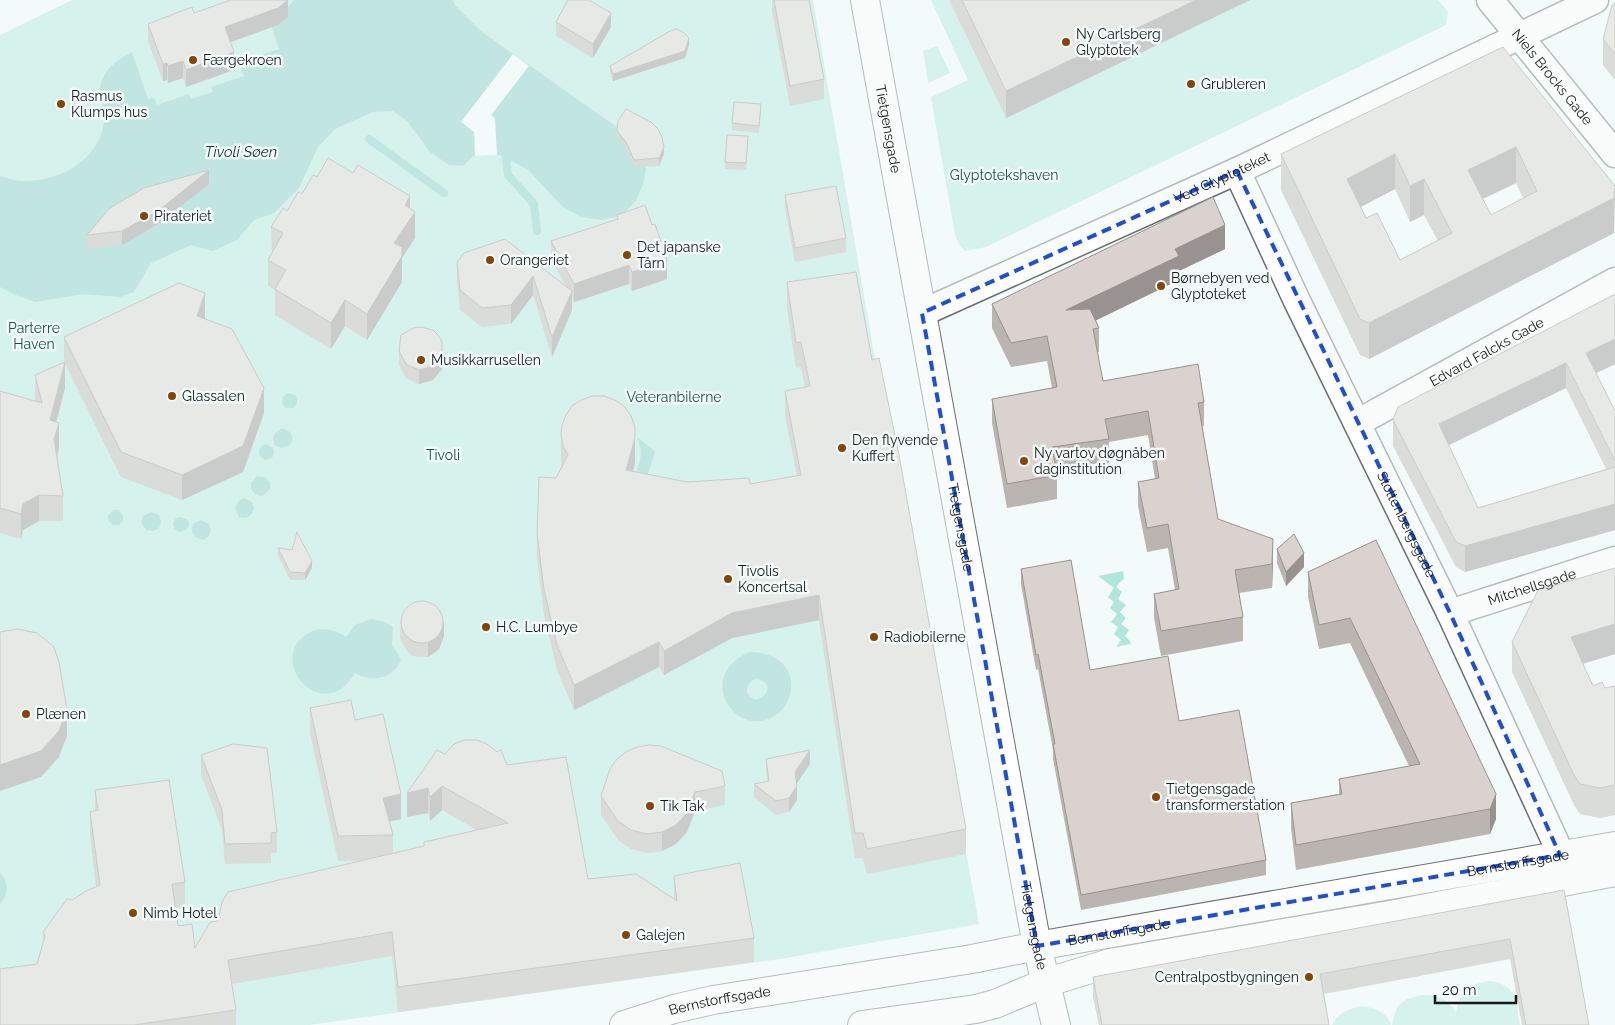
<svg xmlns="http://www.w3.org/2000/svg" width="1615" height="1025" font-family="Raleway,sans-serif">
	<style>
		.green { fill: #b2e6dd }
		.water { fill: #86cbc0; fill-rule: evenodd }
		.pier { fill: #f2fbf9 }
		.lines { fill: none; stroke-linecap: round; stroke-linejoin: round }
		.stream { stroke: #86cbc0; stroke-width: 8 }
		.street-casing { stroke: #686f6e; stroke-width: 29 }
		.secondary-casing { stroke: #686f6e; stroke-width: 30 }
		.street { stroke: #fff; stroke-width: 26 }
		.secondary { stroke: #fff; stroke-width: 28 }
		.wall { fill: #bbb5b1; fill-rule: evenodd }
		.shaded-wall { fill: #989390 }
		.building { fill: #d9d2ce; stroke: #989390; fill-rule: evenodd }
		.marked { fill: none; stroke: #1d4ed8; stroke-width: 4; stroke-dasharray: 10 6; stroke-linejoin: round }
		.poi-dot { fill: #844606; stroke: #f2fbf9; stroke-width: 2 }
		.labels { text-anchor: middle; stroke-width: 5; stroke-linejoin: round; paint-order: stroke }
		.poi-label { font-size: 14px; fill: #171a19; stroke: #f2fbf9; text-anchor: start }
		.street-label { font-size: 14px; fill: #171a19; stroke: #f2fbf9 }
		.park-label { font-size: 14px; fill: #16514a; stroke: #f2fbf9 }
		.water-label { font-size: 15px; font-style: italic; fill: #153733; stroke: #f2fbf9 }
	</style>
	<rect width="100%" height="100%" fill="#f2fbf9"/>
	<g class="green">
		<path d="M72,0H813L879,383L899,480L979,924L780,959L309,1025H208L178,951L172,909L185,907L90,836L100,910L45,961L0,994V35Z"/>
		<path d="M931,0H949L1006,117L1250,0H1438L1448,12L1446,25L986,247L965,251L959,244L955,235L931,97L968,80Z"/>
		<path d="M937,46L950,73L928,83L923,51Z"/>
		<path d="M1123,571L1124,578L1116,587L1122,592L1118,599L1126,605L1120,612L1126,618L1121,624L1129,630L1125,636L1130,641L1131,644L1116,647L1121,640L1114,634L1118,627L1111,622L1117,614L1110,608L1114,602L1108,597L1114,588L1098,576Z"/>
		<path d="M1490,981C1518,985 1516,1002 1520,1025H1392C1393,1019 1395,1012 1398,1006C1402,1002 1406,999 1411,998C1429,991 1446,996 1456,1012C1462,990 1466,985 1490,981Z"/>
		<path d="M1362,1006C1374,1008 1387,1012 1391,1025H1332C1338,1012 1349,1009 1362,1006Z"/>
	</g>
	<g class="water">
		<path d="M294,0H453L455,5L482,32L631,137L645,158L646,170L643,184L636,201L621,216L602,220L581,217L563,207L527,169L500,155L473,156L463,166L449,165L430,152L407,121L393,111L373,112L335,129L318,147L299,188L274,213L254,220L237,240L213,251L191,245L151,263L134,292L120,297L83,294L35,302L16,295L0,287V176C7,178 15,181 22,181C59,182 99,161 104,122C105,109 97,92 102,80C108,66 119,59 132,52L148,99L154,98L157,105L189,94L191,99L213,92L211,87L244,76L239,62L279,49L271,25ZM189,195C177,209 164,221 148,230Z"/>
		<path d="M287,393L295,395C298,399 298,404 293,408H286L282,404L283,397Z"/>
		<path d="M282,428L290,432L293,438L290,445L281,448L275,445L273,438L275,433Z"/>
		<path d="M638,438L653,449L655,452L645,483L634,475C642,462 642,452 638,438Z"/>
		<path d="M266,444L273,448L274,453L272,458L265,460L259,455V450L261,446Z"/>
		<path d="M257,476L265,477L270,482V489L262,496L255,494L251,489V483Z"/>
		<path d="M244,498L252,502L254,508L252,514L246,518L239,517L235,508L239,500Z"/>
		<path d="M113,510H119L123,516V521L119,525H112L109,521L108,516Z"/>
		<path d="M151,512L159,515L161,522L159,528L153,531L146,530L141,522L143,516Z"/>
		<path d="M181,517L188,520L189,526L186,530L179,532L174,528L173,523L176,518Z"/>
		<path d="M201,520L209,524L211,530L209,536L203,540L197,538C192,534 191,530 193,524Z"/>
		<path d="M371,619L385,622L393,627L392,645L401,659C395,679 371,683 355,673C322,730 260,654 313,631C324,627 336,630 346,637L355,625Z"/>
		<path d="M750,652C777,652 798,669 789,698C786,706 781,712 774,716C736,740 693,676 750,652ZM756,679C781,682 759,711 748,694C744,687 750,681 756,679Z"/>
		<path d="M0,873C9,883 9,895 0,904Z"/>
	</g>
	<path class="pier" d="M513,54L529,66L491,115L495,118L497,155L475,156L474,132L461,122Z"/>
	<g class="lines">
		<g class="stream">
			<path d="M369,139L444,193"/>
			<path d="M506,158L508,175L534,204L537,231"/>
		</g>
		<g class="street-casing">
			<g id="street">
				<path id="s1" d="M1490,0L1615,154"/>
				<path id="s2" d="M1237,171L1296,299L1450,613L1555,841L1560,855L1564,876"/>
				<path id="s3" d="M922,313L1237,171L1595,0"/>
				<path id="s4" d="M1357,423L1615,281"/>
				<path id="s5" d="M1450,613L1615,560"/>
			</g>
		</g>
		<g class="secondary-casing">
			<g id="secondary">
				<path id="s6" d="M865,0L1037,946L1056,1025"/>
				<path id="s7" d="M624,1025L674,1009L713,1000L972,959L1037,946L1615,846"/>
				<path d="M862,1025L976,1009L995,1004L1045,983L1110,963L1390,915L1615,872"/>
			</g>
		</g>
		<use href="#street" class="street"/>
		<use href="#secondary" class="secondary"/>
	</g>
	<g class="wall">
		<path d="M772,0H809L824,79V99L790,106L772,11Z"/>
		<path d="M949,0H1250L1006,118Z"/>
		<path d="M1615,3V80L1603,65V39Z"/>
		<path d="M194,13L288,17L278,25L230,42L234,70L186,87L183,78L168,83L167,80L163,81L148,41V24Z"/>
		<path d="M556,22L611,27L593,58L556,36Z"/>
		<path d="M689,45L685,58L613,81L610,73V66Z"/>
		<path d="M1503,47L1614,233L1369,359L1360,355L1281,190V154ZM1516,183L1523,198L1491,215L1482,199ZM1395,189L1410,222L1424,215L1438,241L1400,260L1366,218L1361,207Z"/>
		<path d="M761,111L759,133L732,130V123Z"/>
		<path d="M617,131L664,154L659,166L634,167L626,149L617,138Z"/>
		<path d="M748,143L746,170L725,169V162Z"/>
		<path d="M317,177L410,209L415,238L402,258V282L367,340L345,326L331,349L275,315V290L268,286V260L272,253L271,227L302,194Z"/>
		<path d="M209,184L158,224L122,245L87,249V235Z"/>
		<path d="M785,195L846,238V252L795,262L785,209Z"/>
		<path d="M617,215L667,279L632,291L629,284L574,302L572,297V310L552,357L533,295L511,324L482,327L460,310L457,282V262L464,253L566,286L551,259V241L617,220Z"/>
		<path d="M1225,249L1179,271V280L1096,320L1099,328V352H1097L1103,381L1204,402V426H1202L1218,519L1273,563L1272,588L1239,593L1243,617V641L1161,656L1154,618V594L1175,590L1168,548L1147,552L1138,506V482L1155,479L1148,435L1109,442V463L1056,470L1057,475V499L1007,508L992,423V399L1052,388L1047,361L1011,367L992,328V304Z"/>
		<path d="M787,282L872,360L966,829V854L867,874L863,858H855L819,620L732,638L664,675L659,667L574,710L557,670L544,615L537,558V533L556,478L562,466L561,460V435L635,427V463L633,472L687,482L750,484L797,476L785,416V391L805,387L801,367L796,368L787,307Z"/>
		<path d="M1615,294V364L1596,373L1615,411V530L1465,572L1456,567L1393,446V420ZM1566,388L1606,469L1478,508L1448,445Z"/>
		<path d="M205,318V319L264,413L243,472L182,500L121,477L65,364V388L56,422L59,449L57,457L63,496V521H39L23,530L21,539L0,533V391L35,401V375L64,362V337Z"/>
		<path d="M399,351L442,369L433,380L419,384L406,378L399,365Z"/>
		<path d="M1376,540L1496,819L1490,834L1296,870L1291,828V803L1339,794V779L1409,766L1350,643L1319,649L1308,597V572Z"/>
		<path d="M278,548L312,568L305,580H290L278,555Z"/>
		<path d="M1277,549L1304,567L1286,586L1277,563Z"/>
		<path d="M1615,568V654L1583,664L1593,686L1605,688L1615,686V815L1600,818L1580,814L1574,805L1512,672V642Z"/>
		<path d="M1021,569L1090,670L1179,721L1266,860V875L1081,910L1053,759V750L1038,669L1036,670L1021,584Z"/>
		<path d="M401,617L444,636L439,649L434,653L428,657H420L413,656L407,651L400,638Z"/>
		<path d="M310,708L355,720L401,819L389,821L393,835V854L424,846V842L477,830L442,810L430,821L428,813L407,817L445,754L507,765L588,879L674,899V876L754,938V962L398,1012L392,956L232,984L236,1010V1025H0L37,964L43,943V932L72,900L96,887L90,836V812L95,811V790L185,882V907L176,908L178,926L195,948L218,921L360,861H338L310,733Z"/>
		<path d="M201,755L277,832V852L271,853V863L225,864L222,830L201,775Z"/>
		<path d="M766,759L810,764L796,784L797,800L789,812L776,815L754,797V784L767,781L766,772Z"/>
		<path d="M725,786V805L695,811L687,832L676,844L662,851L647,853L631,849L618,840L601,815V796Z"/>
		<path d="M1564,890L1589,1025H1522L1510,959L1324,994L1329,1025H1099L1093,997V977Z"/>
	</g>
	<g class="shaded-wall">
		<path d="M288,0V17L278,25L225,44V27Z"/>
		<path d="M1196,0H1250L1006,118V91Z"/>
		<path d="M611,13V27L593,58V44Z"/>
		<path d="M689,38V45L685,58L613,81V74Z"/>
		<path d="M234,52V70L186,87V70Z"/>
		<path d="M183,61V78L168,83V66Z"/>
		<path d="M167,63V80L163,81V64Z"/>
		<path d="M664,147V154L659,166V158Z"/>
		<path d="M1516,147V183L1468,206V170Z"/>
		<path d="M1395,154V189L1347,214V179Z"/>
		<path d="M209,170V184L158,224L122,245V231Z"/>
		<path d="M1424,179V215L1410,222V186Z"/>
		<path d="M1615,194L1614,233L1369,359V323Z"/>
		<path d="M410,196V220L415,212V238L402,258V282L367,340V314L405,205Z"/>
		<path d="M1225,225V249L1179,271V280L1066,335V310L1175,249Z"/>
		<path d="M667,260V279L632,291V272Z"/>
		<path d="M629,265V284L574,302V284Z"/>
		<path d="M533,276V295L511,324V305Z"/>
		<path d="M572,291V310L552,357V337Z"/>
		<path d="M205,293V318L197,342V316Z"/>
		<path d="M345,300V326L331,349V323Z"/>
		<path d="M1615,339V364L1586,378V353Z"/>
		<path d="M442,355V369L433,380L419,384V370Z"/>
		<path d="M65,362V388L50,446V420Z"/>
		<path d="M1566,363V388L1439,450V424Z"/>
		<path d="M264,388V413L243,472L182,500V475Z"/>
		<path d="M59,423V449L54,465V439Z"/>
		<path d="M635,438V463L626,495V470Z"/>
		<path d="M39,495V521L23,530L21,539V514L23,504Z"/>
		<path d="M1615,504V530L1465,572V546Z"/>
		<path d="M1273,539V563L1272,588V564Z"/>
		<path d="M1304,553V567L1286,586V572Z"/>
		<path d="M312,561V568L305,580V573Z"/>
		<path d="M819,595V620L732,638L664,675V651L732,613Z"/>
		<path d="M444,622V636L439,649L434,653L428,657V643Z"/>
		<path d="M1615,624V654L1571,667V637Z"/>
		<path d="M659,642V667L574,710V685Z"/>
		<path d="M67,710V736L59,757L41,777L0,791V765Z"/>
		<path d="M810,750V764L795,786V772Z"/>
		<path d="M442,786V810L430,821V797Z"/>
		<path d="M797,786V800L789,812V798Z"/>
		<path d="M428,788V813L407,817V793Z"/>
		<path d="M695,792V811L687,832L676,844L662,851V832Z"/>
		<path d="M401,794V819L383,823V798Z"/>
		<path d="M1496,794V819L1490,834V809Z"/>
	</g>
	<g class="building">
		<path d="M231,0H288L278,8L225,27L234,52L186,70L183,61L168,66L167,63L163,64L148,24L192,7L194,13Z"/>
		<path d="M568,0H589L611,13L593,44L556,22Z"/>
		<path d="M774,0H809L824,79L790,86Z"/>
		<path d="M962,0H1196L1006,91Z"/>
		<path d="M1615,3V54L1603,39L1612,5Z"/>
		<path d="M677,29L683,32L689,38L685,51L613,74L610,66L670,31Z"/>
		<path d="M1503,47L1615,186L1614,198L1369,323L1360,319L1281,154ZM1516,147L1537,191L1491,215L1468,170ZM1395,154L1410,186L1424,179L1452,233L1400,260L1377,213L1366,218L1347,179Z"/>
		<path d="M734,102L761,104L759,126L732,123Z"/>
		<path d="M626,109L651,122L658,129L662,137L664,147L659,158L634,160L626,142L617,131L618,121Z"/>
		<path d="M727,135L748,136L746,163L725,162Z"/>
		<path d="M328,158L353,173L358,165L410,196L405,205L415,212L394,243L402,247V256L367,314L345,300L331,323L275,289L286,270L268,260L283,233L271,227L283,208L287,211L298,192L302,194L313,175L317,177Z"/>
		<path d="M209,170L158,211L122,231L87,235L110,208L144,188Z"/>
		<path d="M836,186L846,238L795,248L785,195Z"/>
		<path d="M1213,197L1225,225L1175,249L1179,256L1066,310L1090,309L1099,328L1093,329L1103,381L1198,364L1204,402L1198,403L1218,519L1273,539L1272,564L1235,570L1243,617L1161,631L1154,594L1179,589L1168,524L1147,528L1138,482L1159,478L1148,411L1105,419L1109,439L1052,447L1057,475L1007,484L992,399L1057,387L1047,336L1011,343L992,304Z"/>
		<path d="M645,205L652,225L655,224L667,260L632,272L629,265L574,284L551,241L618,219L617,215Z"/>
		<path d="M505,239L572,291L552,337L533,276L511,305L482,308L460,290L457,262L464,253Z"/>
		<path d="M856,272L872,360L879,358L899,455L966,829L867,849L863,833H855L819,595L732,613L664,651L659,642L574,685L557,645L544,590L537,533L539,477L556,478L568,455L563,446L561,435L562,425L566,415L572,406L581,400L592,396H604L615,400L624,406L631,416L635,427V438L626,470L687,482L749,478L750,484L801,475L785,391L810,386L801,342L796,343L787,282Z"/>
		<path d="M179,283L205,293L197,316L232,329L264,388L243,446L182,475L121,452L64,337Z"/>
		<path d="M1615,294V339L1586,353L1615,411V461L1566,363L1439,424L1478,508L1615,467V504L1465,546L1456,542L1393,420L1398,407Z"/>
		<path d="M420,327L433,330L438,335L442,342V355L433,366L419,370L406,364L399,351L401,335L413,328Z"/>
		<path d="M65,362L50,420L59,423L54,439L63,496L39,495L23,504L21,514L0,508V391L42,403L35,375Z"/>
		<path d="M297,532L312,561L305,573L290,572L278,548L292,550Z"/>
		<path d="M1294,534L1304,553L1286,572L1277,549Z"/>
		<path d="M1376,540L1496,794L1490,809L1296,845L1291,803L1342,794L1339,779L1420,764L1350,618L1319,625L1308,572Z"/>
		<path d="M1071,560L1090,670L1168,656L1179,721L1239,710L1266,860L1081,895L1053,744H1055L1038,654L1036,655L1021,569Z"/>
		<path d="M1615,568V624L1571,637L1593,686L1602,682L1605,688L1615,686V785L1600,788L1580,784L1574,775L1512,642L1538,590Z"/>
		<circle cx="422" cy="622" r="21"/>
		<path d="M17,629L37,633L54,647L59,662L67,710L59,731L41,751L0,765V632Z"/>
		<path d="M351,700L355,720L383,714L401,794L383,798L393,835L338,836L310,708Z"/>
		<path d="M465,740H477L487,744L497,752L501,750L507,765L566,757L588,879L636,874L677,901L674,876L740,863L754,938L398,987L392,932L228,960L236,1010L134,1025H0V969L37,964L45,936L43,932L67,899L72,900L86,891L100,885L90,812L98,810L95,790L169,780L185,882L172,884L178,926L192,924L195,948L210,922L218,921L222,902L228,892L424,846V842L508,823L442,786L430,797L428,788L407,793L437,750L445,754L454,744Z"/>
		<path d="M233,744L267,748L277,832L271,833V843L225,844L222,810L201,755Z"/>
		<path d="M649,745L661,746L722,771L725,786L695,792L687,813L676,825L662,832L647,834L631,830L618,821L601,796L610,769L617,759L626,752L637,747Z"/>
		<path d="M810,750L795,772L797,786L789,798L776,801L754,784L769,781L766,759Z"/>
		<path d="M1564,890L1589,1025H1526L1510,939L1320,974L1329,1025H1102L1093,977Z"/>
	</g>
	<path d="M0 0H1615V1025H0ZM1237,171L1450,613L1560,855L1037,946L922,313Z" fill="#f2fbf9" fill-opacity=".55" fill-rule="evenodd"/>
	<path class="marked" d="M1237,171L1450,613L1560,855L1037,946L922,313Z"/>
	<g class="poi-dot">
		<circle cx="1066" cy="42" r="5"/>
		<circle cx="193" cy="60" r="5"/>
		<circle cx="1191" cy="84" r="5"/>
		<circle cx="61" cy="104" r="5"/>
		<circle cx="144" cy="216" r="5"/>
		<circle cx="627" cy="255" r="5"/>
		<circle cx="490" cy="260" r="5"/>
		<circle cx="1161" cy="286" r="5"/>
		<circle cx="421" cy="360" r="5"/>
		<circle cx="172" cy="396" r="5"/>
		<circle cx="842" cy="448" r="5"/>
		<circle cx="1024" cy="461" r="5"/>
		<circle cx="728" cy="579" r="5"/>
		<circle cx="486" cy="627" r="5"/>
		<circle cx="874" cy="637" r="5"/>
		<circle cx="26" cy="714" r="5"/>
		<circle cx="1156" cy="797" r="5"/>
		<circle cx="650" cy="806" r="5"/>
		<circle cx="133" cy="913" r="5"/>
		<circle cx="626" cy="935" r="5"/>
		<circle cx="1309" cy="977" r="5"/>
	</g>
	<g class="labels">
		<g class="poi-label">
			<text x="1076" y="39">Ny Carlsberg<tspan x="1076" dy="16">Glyptotek</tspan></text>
			<text x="203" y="65">Færgekroen</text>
			<text x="1201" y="89">Grubleren</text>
			<text x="71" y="101">Rasmus<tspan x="71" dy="16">Klumps hus</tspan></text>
			<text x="154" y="221">Pirateriet</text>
			<text x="637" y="252">Det japanske<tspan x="637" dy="16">Tårn</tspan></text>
			<text x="500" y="265">Orangeriet</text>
			<text x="1171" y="283">Børnebyen ved<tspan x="1171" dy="16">Glyptoteket</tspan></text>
			<text x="431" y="365">Musikkarrusellen</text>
			<text x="182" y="401">Glassalen</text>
			<text x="852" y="445">Den flyvende<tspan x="852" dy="16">Kuffert</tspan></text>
			<text x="1034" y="458">Ny vartov døgnåben<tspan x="1034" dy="16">daginstitution</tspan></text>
			<text x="738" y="576">Tivolis<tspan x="738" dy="16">Koncertsal</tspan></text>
			<text x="496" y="632">H.C. Lumbye</text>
			<text x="884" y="642">Radiobilerne</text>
			<text x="36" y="719">Plænen</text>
			<text x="1166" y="794">Tietgensgade<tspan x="1166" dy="16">transformerstation</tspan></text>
			<text x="660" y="811">Tik Tak</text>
			<text x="143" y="918">Nimb Hotel</text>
			<text x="636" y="940">Galejen</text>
			<text x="1299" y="982" text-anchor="end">Centralpostbygningen</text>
		</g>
		<g class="street-label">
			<text dy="5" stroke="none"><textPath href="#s1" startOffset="99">Niels Brocks Gade</textPath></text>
			<text dy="5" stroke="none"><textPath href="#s6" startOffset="131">Tietgensgade</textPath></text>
			<text dy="5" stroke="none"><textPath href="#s3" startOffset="329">Ved Glyptoteket</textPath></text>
			<text dy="5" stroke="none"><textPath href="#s4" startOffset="148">Edvard Falcks Gade</textPath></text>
			<text dy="5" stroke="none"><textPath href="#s2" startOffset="392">Stoltenbergsgade</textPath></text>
			<text dy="5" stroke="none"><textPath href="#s6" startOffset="536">Tietgensgade</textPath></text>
			<text dy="5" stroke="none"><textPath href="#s5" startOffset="86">Mitchellsgade</textPath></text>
			<text dy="5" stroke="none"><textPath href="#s7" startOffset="909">Bernstorffsgade</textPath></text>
			<text dy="5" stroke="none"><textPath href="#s6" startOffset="941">Tietgensgade</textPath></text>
			<text dy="5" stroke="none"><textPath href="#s7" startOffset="504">Bernstorffsgade</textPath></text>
			<text dy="5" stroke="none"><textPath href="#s7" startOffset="99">Bernstorffsgade</textPath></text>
		</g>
		<g class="park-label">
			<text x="1004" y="180">Glyptotekshaven</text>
			<text x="34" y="333">Parterre<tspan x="34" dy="16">Haven</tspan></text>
			<text x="674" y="402">Veteranbilerne</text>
			<text x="443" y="460">Tivoli</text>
		</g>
		<g class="water-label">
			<text x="241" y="157">Tivoli Søen</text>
		</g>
	</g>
	<path d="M1435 995v8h81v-8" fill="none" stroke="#171a19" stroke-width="2.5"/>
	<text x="1442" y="995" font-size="15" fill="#171a19" stroke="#f2fbf9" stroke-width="4" paint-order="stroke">20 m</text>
</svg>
